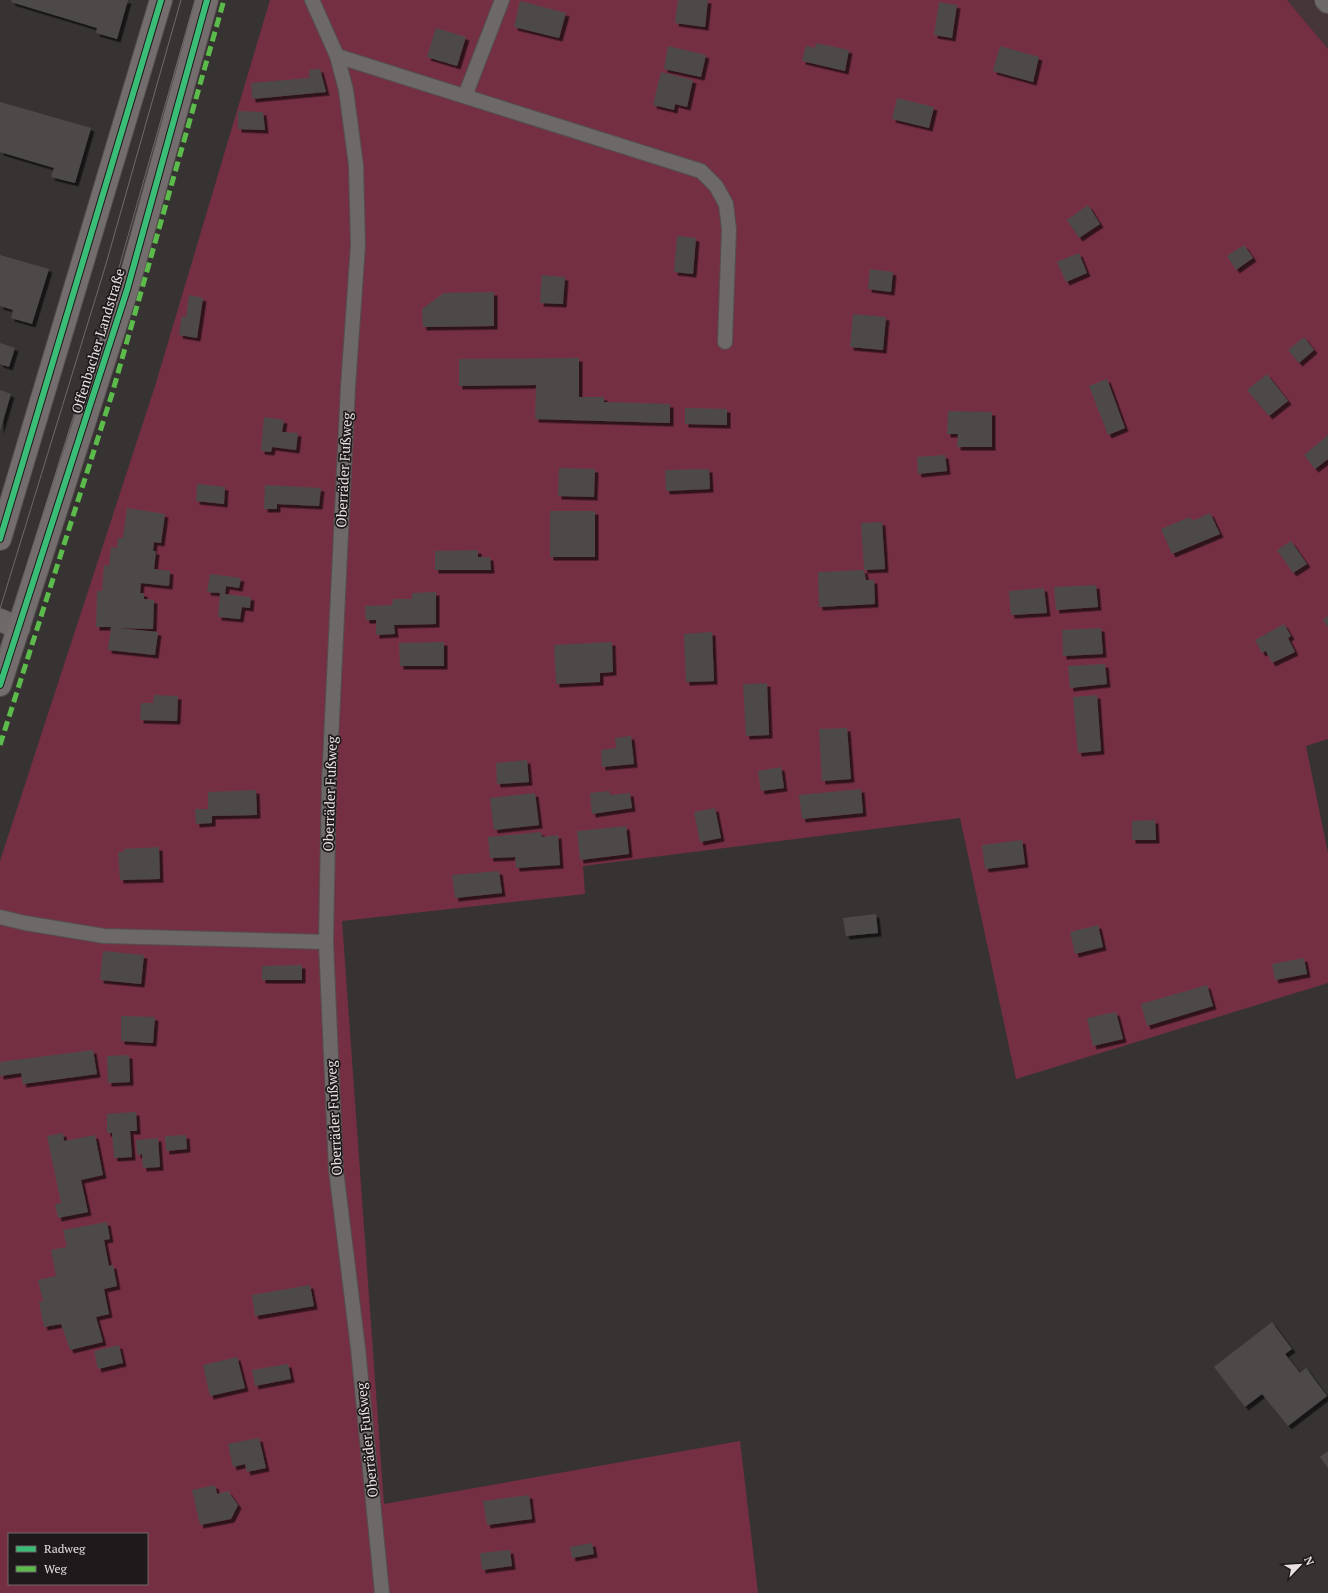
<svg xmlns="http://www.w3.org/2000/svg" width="1328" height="1593" font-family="'PT Serif',serif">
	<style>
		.built { fill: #473639 }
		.green { fill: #752f43; fill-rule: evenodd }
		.building { fill: #4e4a4a; filter: url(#shadow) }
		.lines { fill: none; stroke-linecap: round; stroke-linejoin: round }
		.lane-casing { stroke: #544f4f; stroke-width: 16 }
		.street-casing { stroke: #544f4f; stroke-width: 24 }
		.secondary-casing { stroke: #544f4f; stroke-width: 24 }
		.lane { stroke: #6e6969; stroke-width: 14 }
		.street { stroke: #6e6969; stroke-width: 22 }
		.secondary { stroke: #746d6e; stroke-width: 22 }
		.tram { stroke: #6e696a; stroke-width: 1 }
		.quiet { stroke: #5cbc4b; stroke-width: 5; stroke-dasharray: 10 5; stroke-linecap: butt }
		.cycleway-casing { stroke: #1e191a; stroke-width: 8 }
		.cycleway { stroke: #3abd76; stroke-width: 6 }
		.labels { text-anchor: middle; stroke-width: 3.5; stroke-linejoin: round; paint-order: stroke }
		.street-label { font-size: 14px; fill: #e8e0e1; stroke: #1e191a }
	</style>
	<defs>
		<filter id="shadow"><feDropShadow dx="3.5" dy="3.5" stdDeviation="0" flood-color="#0009"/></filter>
	</defs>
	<rect width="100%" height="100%" fill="#383333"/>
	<path class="built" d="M1287,0H1328V49L1292,6Z"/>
	<path class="green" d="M270,0H1287L1328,49V739L1306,746L1328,853V983L1016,1079L960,818L583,866L585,894L342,921L384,1504L740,1441L758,1593H0V861L156,383ZM9,1534H147V1584H9Z"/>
	<g class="building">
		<path d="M12,0H128L117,39L96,33L97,28L11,2Z"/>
		<path d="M678,0H708L705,27L675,23Z"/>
		<path d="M520,1L566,13L559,38L514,27Z"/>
		<path d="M939,2L957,5L952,38L934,35Z"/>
		<path d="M436,28L466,37L457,66L427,57Z"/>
		<path d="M816,43L849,50L845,71L802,61L806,46L815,48Z"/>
		<path d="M668,46L706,55L701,77L664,69Z"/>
		<path d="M1000,46L1039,57L1033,82L993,71Z"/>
		<path d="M320,69L326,92L252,99L251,83L309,78V70Z"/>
		<path d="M661,72L693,80L687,107L675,104L674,110L653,105Z"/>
		<path d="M897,98L934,107L929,128L892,119Z"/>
		<path d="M0,102L91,128L75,183L51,177L54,168L0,152Z"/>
		<path d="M238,111L263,112L265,130L238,129Z"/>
		<path d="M1088,205L1100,224L1079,238L1067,220Z"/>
		<path d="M677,236L696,238L693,274L674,272Z"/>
		<path d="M1244,245L1253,258L1236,270L1227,256Z"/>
		<path d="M1079,253L1087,273L1066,282L1057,262Z"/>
		<path d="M0,255L49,269L32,324L11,318L13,310L0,306Z"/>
		<path d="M870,269L893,272L891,292L868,289Z"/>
		<path d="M542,275L565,277L563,304L540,303Z"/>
		<path d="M494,292V326L423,327L422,309L444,293Z"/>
		<path d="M189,295L203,298L197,338L179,335L182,316L186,317Z"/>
		<path d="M853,314L886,317L883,350L850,347Z"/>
		<path d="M1304,337L1314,350L1299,363L1288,350Z"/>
		<path d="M0,343L15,348L9,367L0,364Z"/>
		<path d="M579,358V397H604V402L670,404V423L535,419L536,385L459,386V359Z"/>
		<path d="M1267,374L1288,401L1269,416L1247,390Z"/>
		<path d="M1107,379L1125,428L1108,435L1089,386Z"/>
		<path d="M0,390L11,394L0,431Z"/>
		<path d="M685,408L727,409V425L685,424Z"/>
		<path d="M948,411L992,412V447H957L958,434H947Z"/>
		<path d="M264,417L284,420L282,432L298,433L296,450L272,447L271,452L261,451Z"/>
		<path d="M1328,435V459L1315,469L1304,455Z"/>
		<path d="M945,455L947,471L918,474L917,457Z"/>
		<path d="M559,468L595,469L594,497L558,496Z"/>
		<path d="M709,469L710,489L666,491L665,470Z"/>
		<path d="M197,484L225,487L224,504L196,501Z"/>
		<path d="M265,485L321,488L319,506L277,504V509H264Z"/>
		<path d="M127,508L165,514L161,543L154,542L153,551H156L154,569L170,571L169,586L141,583L140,593H144V599L154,600L153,629L116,628L158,632L155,655L108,650L111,627H96L97,591H102L104,565L109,566L111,547L117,548L118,538H123Z"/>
		<rect x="550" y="511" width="45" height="46"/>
		<path d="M1210,513L1220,534L1172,554L1161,529L1190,517L1192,521Z"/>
		<path d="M882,522L885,569L864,570L861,523Z"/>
		<path d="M1291,541L1307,564L1293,573L1277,550Z"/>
		<path d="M478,550V557H490L491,570H435V551Z"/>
		<path d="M864,570L866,580H874L875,604L819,607L818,572Z"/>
		<path d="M210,574L241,578L239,588L226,586L225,594L251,597L250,608L242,607L240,619L218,617L220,593L207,592Z"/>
		<path d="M1096,585L1098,607L1056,610L1054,587Z"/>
		<path d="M1044,588L1047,613L1011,615L1009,591Z"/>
		<path d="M436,592V624L394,625L395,634L376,635V620H366L365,606L392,605L393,599H412V593Z"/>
		<path d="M1328,616V627L1323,620Z"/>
		<path d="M1284,624L1291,636L1288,638L1295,652L1272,663L1266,651L1262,653L1255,640Z"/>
		<path d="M1101,628L1103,654L1063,656L1062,630Z"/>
		<path d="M712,632L714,681L686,682L684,634Z"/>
		<path d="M444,642V666H400L399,643Z"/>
		<path d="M612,642L613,672L600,673V682L556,684L554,645Z"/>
		<path d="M1105,664L1107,684L1070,688L1068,666Z"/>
		<path d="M767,683L769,735L746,736L743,684Z"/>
		<path d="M154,695L178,696L177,721L140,720L141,703H153Z"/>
		<path d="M1097,695L1101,751L1078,753L1073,697Z"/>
		<path d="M847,728L851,779L822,781L819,729Z"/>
		<path d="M631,736L634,764L602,767L601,750L616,748L615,738Z"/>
		<path d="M527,760L529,782L497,784L496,763Z"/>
		<path d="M781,767L784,788L761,791L758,771Z"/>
		<path d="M861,789L863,813L802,819L799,795Z"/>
		<path d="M256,790L257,815L212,816V823L196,824L195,809H208V792Z"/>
		<path d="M609,791L610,795L630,793L632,808L592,814L590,793Z"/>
		<path d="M535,793L539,825L494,830L490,798Z"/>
		<path d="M715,808L721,838L700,842L694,812Z"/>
		<path d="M1155,820L1156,840H1132V821Z"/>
		<path d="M626,826L629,854L580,860L577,831Z"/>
		<path d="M541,832L542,837L558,835L560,865L516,868L515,857L490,858L488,837Z"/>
		<path d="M1022,840L1025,864L985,869L982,845Z"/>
		<path d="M159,847L160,879L120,880L118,852H124L123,849Z"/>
		<path d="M499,871L502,893L455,898L452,875Z"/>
		<path d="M876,914L878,933L846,936L843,918Z"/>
		<path d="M1098,925L1103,947L1075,954L1070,932Z"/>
		<path d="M103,951L144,955L141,984L100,980Z"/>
		<path d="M1304,958L1307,974L1275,980L1272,964Z"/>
		<path d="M302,965V980H262V966Z"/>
		<path d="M1207,985L1213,1006L1147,1026L1141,1004Z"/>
		<path d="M1116,1012L1123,1039L1093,1046L1087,1018Z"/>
		<path d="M121,1016L155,1017L153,1043L121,1041Z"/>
		<path d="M93,1050L97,1074L23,1084L21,1073L0,1076V1062Z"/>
		<path d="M129,1055L130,1082L108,1083L107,1056Z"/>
		<path d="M136,1112L137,1131H130L132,1157L114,1158L112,1133H107V1114Z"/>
		<path d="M63,1133L64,1141L95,1135L103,1175L81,1180L88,1212L58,1218L55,1204L61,1203L47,1136Z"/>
		<path d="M186,1135L187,1149L166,1151L165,1136Z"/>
		<path d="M158,1138L160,1167L143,1168L142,1154L137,1155L136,1140Z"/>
		<path d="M107,1222L110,1239L104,1240L109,1266L113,1265L117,1286L104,1289L109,1314L96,1317L103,1342L70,1350L61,1324L44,1327L39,1302L43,1301L38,1280L56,1276L51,1250L67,1247L63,1230Z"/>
		<path d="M310,1285L314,1306L255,1316L252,1295Z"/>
		<path d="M1272,1322L1292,1349L1285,1354L1300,1373L1306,1368L1327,1396L1288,1426L1262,1394L1245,1407L1214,1367Z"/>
		<path d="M119,1345L123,1363L98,1369L94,1351Z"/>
		<path d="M237,1357L245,1388L210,1396L203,1365Z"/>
		<path d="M288,1364L291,1379L255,1386L252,1370Z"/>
		<path d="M259,1438L266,1468L247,1472L245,1464L233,1467L228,1444Z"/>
		<path d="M1328,1451V1468L1320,1457Z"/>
		<path d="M215,1485L217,1494L228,1491L238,1505L231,1519L200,1525L192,1490Z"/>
		<path d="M529,1495L532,1519L487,1525L483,1501Z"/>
		<path d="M592,1543L594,1554L572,1558L570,1547Z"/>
		<path d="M510,1550L512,1566L482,1570L480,1553Z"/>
	</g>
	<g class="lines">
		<g class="lane-casing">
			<g id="lane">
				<path d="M312,0L337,56L346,90L356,165L358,245L348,387L329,782L326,942L336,1170L358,1348L382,1593"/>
				<path d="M337,56L701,171L716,186L726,204L729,229L725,342"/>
				<path d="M465,96L502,0"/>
				<path d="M0,917L25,923L104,936L326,942"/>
			</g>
		</g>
		<g class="street-casing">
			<g id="street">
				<path d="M1326,0L1328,2"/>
				<path d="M0,620L19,628"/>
			</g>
		</g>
		<g class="secondary-casing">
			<g id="secondary">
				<path d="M0,539L161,0"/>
				<path d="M0,685L127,290L207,0"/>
			</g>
		</g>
		<use href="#lane" class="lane"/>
		<use href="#street" class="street"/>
		<use href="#secondary" class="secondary"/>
		<g class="tram">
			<path d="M0,609L106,264L181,0"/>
			<path d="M0,652L111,296L195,0"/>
		</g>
		<path class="quiet" d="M0,745L112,394L224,0"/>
		<g class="cycleway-casing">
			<g id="cycleway">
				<path d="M0,539L161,0"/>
				<path d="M0,685L127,290L207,0"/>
			</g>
		</g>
		<use href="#cycleway" class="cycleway"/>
	</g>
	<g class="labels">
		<g class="street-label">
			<text transform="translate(98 341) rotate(-73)" y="5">Offenbacher Landstraße</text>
			<text transform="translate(344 470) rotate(-87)" y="5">Oberräder Fußweg</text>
			<text transform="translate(330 794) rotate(-88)" y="5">Oberräder Fußweg</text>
			<text transform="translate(334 1118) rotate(-93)" y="5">Oberräder Fußweg</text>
			<text transform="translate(367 1440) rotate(-96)" y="5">Oberräder Fußweg</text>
		</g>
	</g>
	<rect x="8" y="1533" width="140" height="52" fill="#1e191a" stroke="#6f696a"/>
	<rect x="16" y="1546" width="20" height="6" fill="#3abd76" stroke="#6f696a"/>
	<text x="44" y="1553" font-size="12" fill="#e8e0e1">Radweg</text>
	<rect x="16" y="1566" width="20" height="6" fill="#5cbc4b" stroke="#6f696a"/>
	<text x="44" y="1573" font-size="12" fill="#e8e0e1">Weg</text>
	<g transform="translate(1300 1565) rotate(65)" stroke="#1e191a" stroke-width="3" paint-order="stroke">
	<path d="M0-3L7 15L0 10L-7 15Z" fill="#e8e0e1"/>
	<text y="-6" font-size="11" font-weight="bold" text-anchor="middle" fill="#e8e0e1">N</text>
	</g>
</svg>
